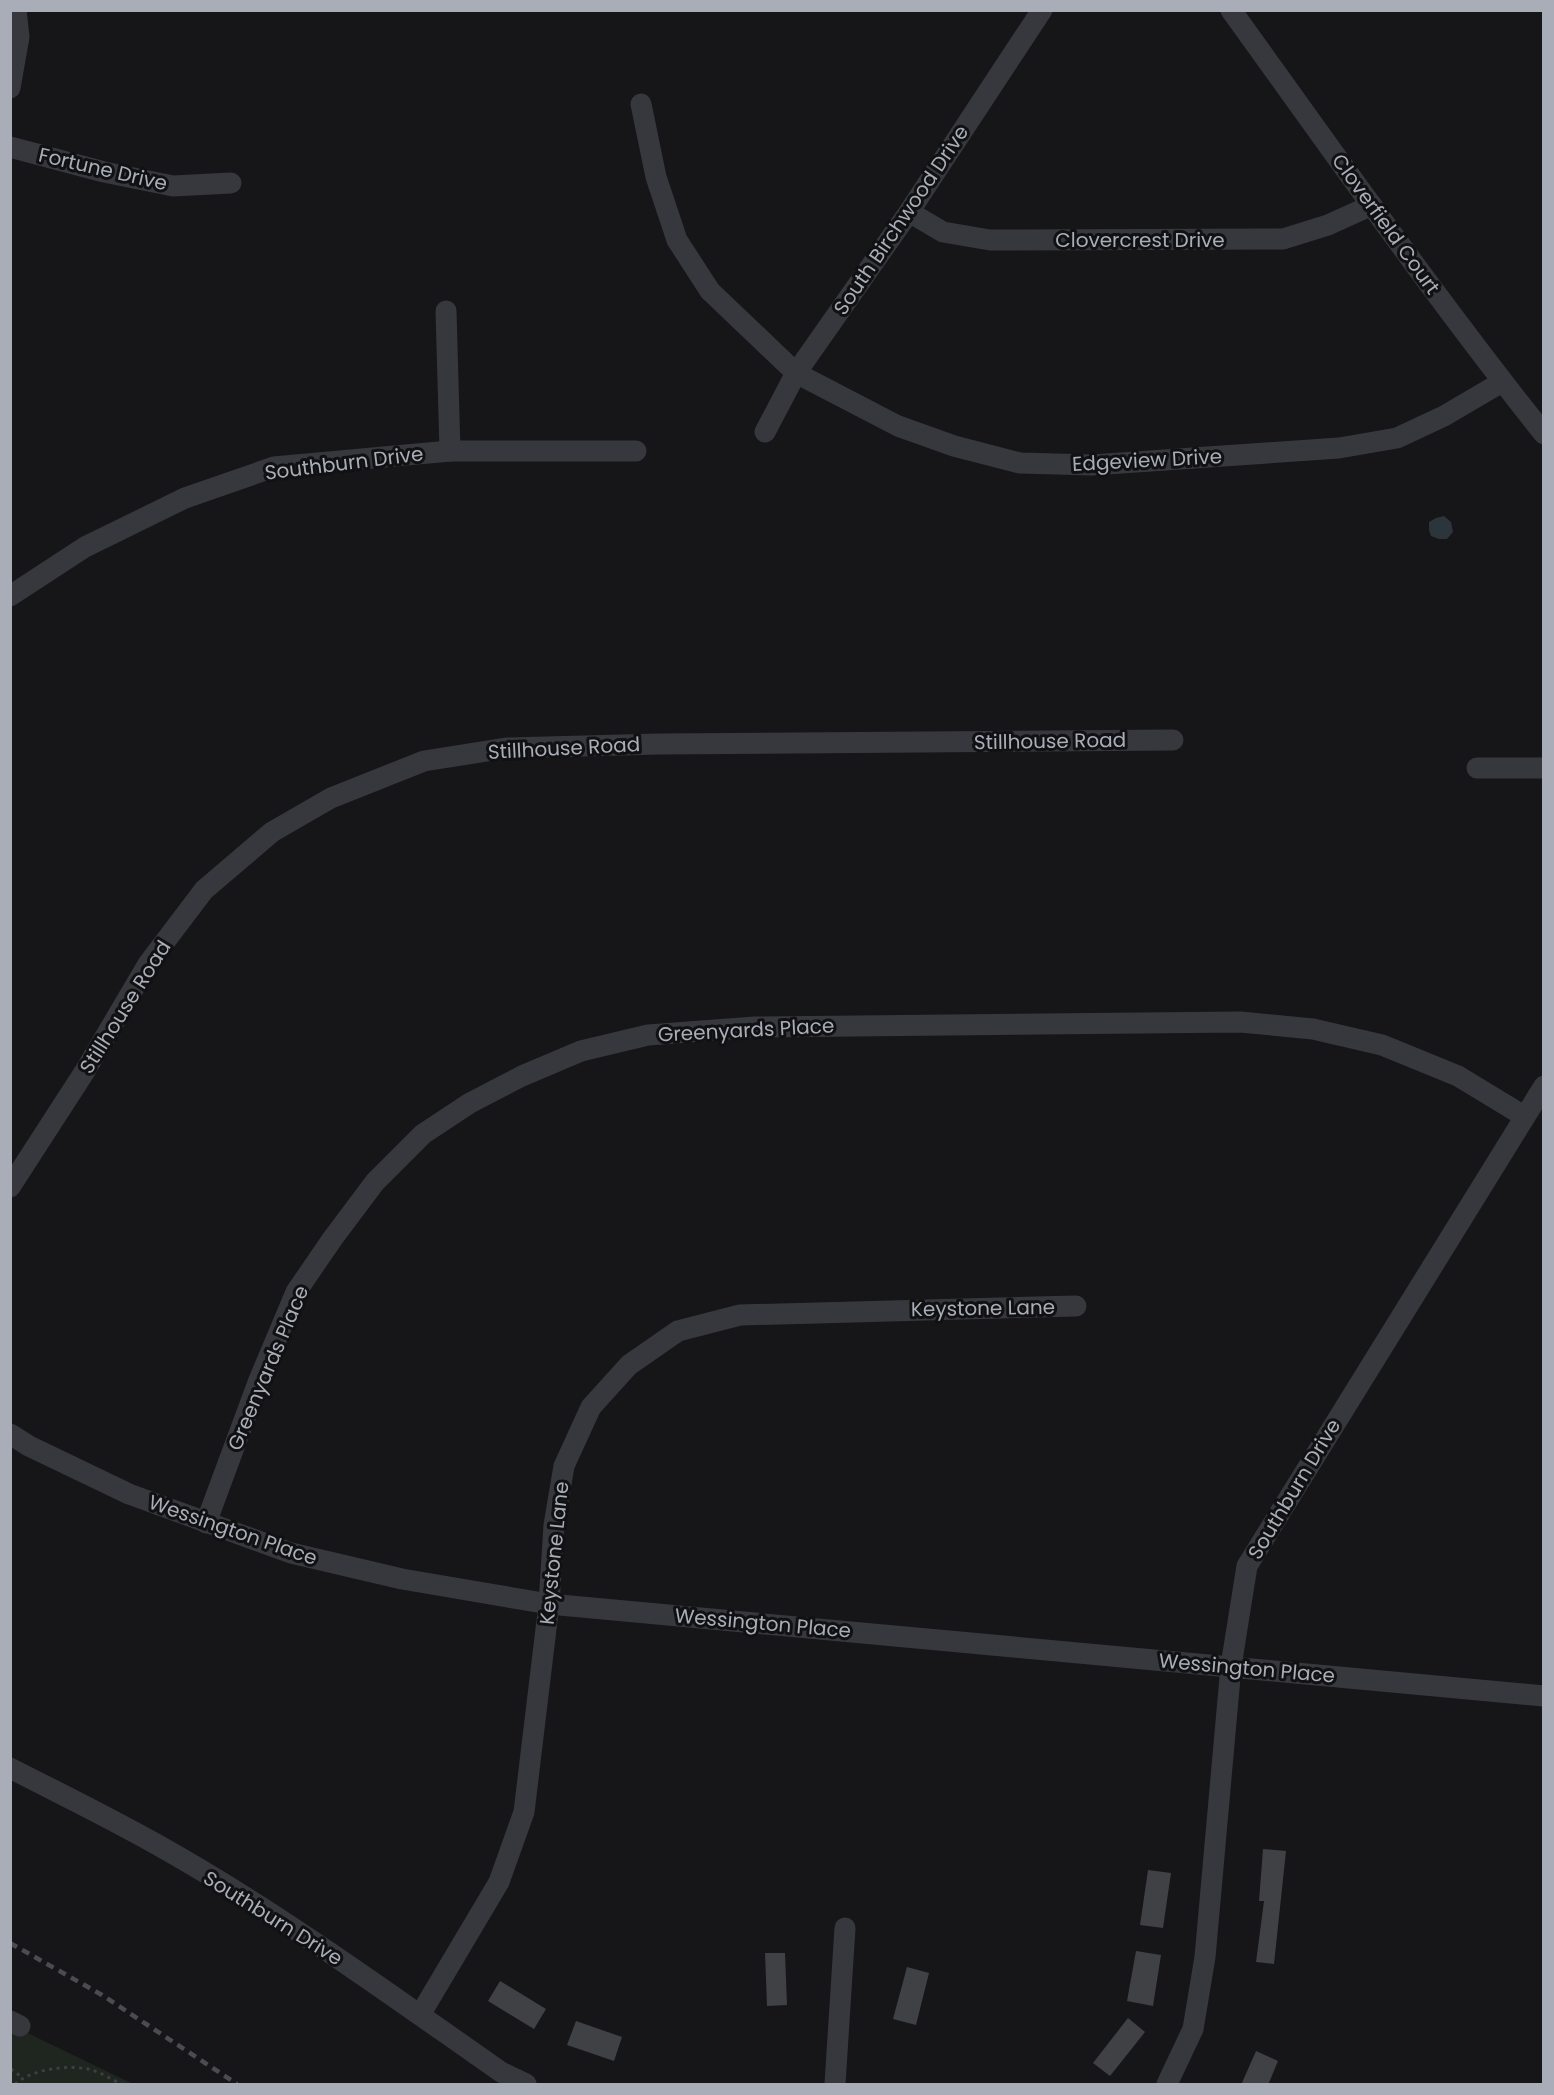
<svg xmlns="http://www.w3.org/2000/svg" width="1554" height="2095" font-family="Poppins,sans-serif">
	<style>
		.green { fill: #1e261f }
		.water { fill: #2c353c }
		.building { fill: #404145 }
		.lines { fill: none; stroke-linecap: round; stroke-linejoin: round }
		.path { stroke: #3d3f44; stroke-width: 3; stroke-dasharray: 3 4.5; stroke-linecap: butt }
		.minor { stroke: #37383d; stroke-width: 21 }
		.rail { stroke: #4a4c52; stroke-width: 4.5; stroke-dasharray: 8 6; stroke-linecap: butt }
		.labels { text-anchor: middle; stroke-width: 6; stroke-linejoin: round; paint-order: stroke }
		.street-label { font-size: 20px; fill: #a8adb8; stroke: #111113 }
	</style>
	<rect width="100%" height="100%" fill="#161618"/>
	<path class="green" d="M11,2025L133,2084H11Z"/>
	<path class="water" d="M1444,516L1451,522L1453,532L1447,539H1439L1431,536L1429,530V522L1436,518Z"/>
	<g class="building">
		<path d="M1263,1849L1286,1851L1274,1964L1256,1962L1264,1901H1259Z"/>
		<path d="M1148,1870L1171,1873L1163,1928L1140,1925Z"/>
		<path d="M1136,1951L1161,1955L1153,2006L1127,2001Z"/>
		<path d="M765,1953H785L787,2005L767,2006Z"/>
		<path d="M907,1967L929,1973L916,2025L893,2019Z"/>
		<path d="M500,1981L546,2009L534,2029L488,2001Z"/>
		<path d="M1128,2018L1145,2032L1110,2076L1093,2063Z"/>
		<path d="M576,2021L622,2037L614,2061L567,2045Z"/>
		<path d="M1256,2051L1278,2061L1268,2085H1241Z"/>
	</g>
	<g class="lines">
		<g class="path">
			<path d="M11,2069L23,2078"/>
			<path d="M15,2084C32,2069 69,2064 92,2070C102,2073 112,2080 122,2084"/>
		</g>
		<g class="minor">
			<path d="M1231,10C1334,153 1435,297 1544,434"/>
			<path d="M10,88L19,37L16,10"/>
			<path d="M641,104L656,177L677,240L710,291L796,373L898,426L954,446L1020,463L1092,465L1339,448L1397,438L1444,416L1502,382"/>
			<path d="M10,147L104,172L173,186L231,183"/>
			<path d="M909,212L943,232L990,240L1283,239L1328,225L1372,205"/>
			<path d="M446,311L450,451"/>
			<path d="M765,432L796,373L909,212L1042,10"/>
			<path d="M10,596L85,547L185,498L274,467L450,451H636"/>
			<path d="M1477,768H1544"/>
			<path d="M10,1187L85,1071L148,964L204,890L272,832L331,798L424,761L506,748L659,744L1173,740"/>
			<path d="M10,1434L29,1446L129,1494L291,1553L402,1579L549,1604L1544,1696"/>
			<path d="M206,1523L259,1380L296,1292L333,1238L375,1182L423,1134L470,1103L522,1076L581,1051L648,1035L755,1027L1240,1022L1313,1029L1382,1045L1458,1076L1524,1116"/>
			<path d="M10,1768C59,1793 108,1817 156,1844C276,1911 388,1993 501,2072L526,2084"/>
			<path d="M420,2015L499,1882L524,1812L549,1604L554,1525L564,1466L591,1407L629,1365L678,1331L740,1315L1076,1306"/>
			<path d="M10,2021L20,2026"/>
			<path d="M835,2084L845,1928"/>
			<path d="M1167,2084L1193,2029L1205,1957L1231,1666L1247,1566L1544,1086"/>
		</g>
		<path class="rail" d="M10,1943L102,1995L237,2084"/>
	</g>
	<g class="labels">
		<g class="street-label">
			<text transform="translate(103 169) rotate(13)" y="7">Fortune Drive</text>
			<text transform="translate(901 220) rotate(-56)" y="7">South Birchwood Drive</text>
			<text transform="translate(1386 224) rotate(54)" y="7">Cloverfield Court</text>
			<text x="1140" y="247">Clovercrest Drive</text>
			<text transform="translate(1147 460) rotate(-3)" y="7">Edgeview Drive</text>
			<text transform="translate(344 463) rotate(-7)" y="7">Southburn Drive</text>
			<text transform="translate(1050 741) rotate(-1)" y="7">Stillhouse Road</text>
			<text transform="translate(564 748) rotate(-3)" y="7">Stillhouse Road</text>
			<text transform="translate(125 1007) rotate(-58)" y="7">Stillhouse Road</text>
			<text transform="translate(746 1030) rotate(-3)" y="7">Greenyards Place</text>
			<text transform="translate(983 1308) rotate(-1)" y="7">Keystone Lane</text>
			<text transform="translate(268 1368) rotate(-67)" y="7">Greenyards Place</text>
			<text transform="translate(1294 1489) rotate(-59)" y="7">Southburn Drive</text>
			<text transform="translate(233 1530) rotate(19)" y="7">Wessington Place</text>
			<text transform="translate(554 1553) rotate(-84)" y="7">Keystone Lane</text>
			<text transform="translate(763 1623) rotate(5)" y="7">Wessington Place</text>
			<text transform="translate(1247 1668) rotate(5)" y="7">Wessington Place</text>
			<text transform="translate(273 1918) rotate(32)" y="7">Southburn Drive</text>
		</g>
	</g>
	<rect width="1554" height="2095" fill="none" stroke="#a8adb8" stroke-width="24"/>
</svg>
